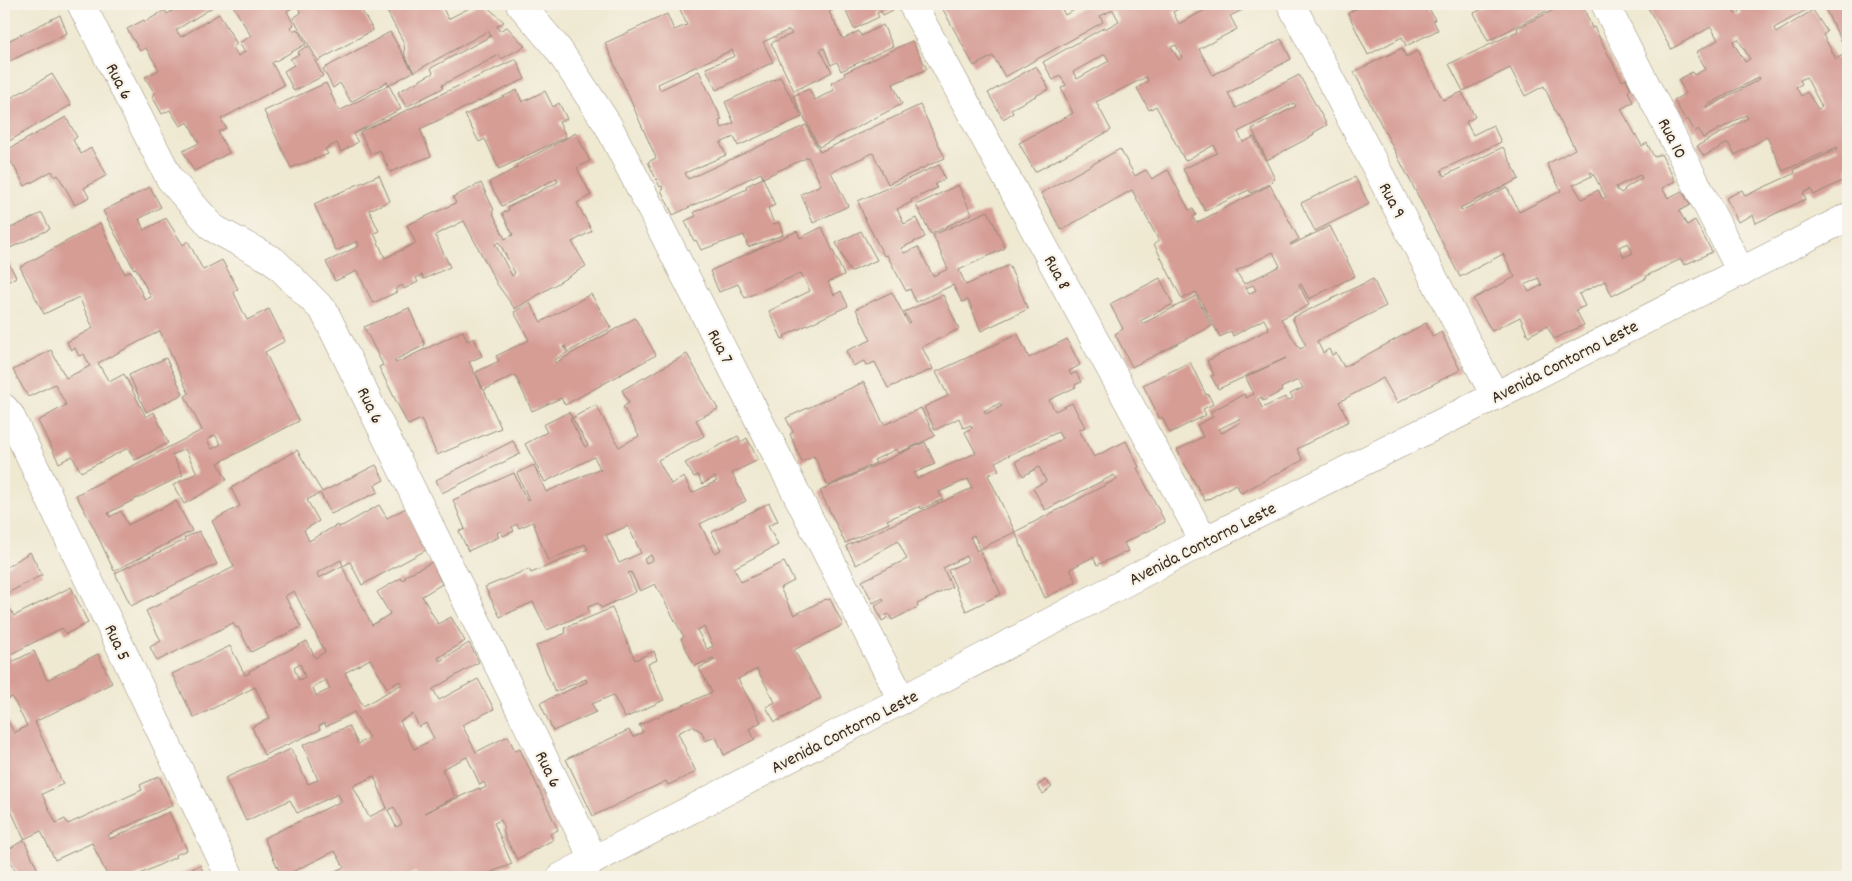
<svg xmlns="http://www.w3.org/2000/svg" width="1852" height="881" font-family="Dekko,sans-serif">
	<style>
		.building { fill: #d69d95; fill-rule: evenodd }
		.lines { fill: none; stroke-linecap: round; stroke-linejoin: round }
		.minor-casing { stroke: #958a78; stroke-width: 29 }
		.minor { stroke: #fff; stroke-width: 28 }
		.labels { text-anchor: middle; stroke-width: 4.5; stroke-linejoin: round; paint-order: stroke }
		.street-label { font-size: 18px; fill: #3b2a1e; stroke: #f7f3e8 }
	</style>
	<rect width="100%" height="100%" fill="#f7f3e8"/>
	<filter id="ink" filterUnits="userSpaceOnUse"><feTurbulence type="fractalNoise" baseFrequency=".02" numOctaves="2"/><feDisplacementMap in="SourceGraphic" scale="10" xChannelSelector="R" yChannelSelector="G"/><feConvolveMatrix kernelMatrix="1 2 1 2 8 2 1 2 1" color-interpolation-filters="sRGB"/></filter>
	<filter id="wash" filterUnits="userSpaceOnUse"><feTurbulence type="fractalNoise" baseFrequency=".0096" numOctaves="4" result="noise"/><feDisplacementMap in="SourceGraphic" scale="20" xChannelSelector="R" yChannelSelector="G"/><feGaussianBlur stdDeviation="1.12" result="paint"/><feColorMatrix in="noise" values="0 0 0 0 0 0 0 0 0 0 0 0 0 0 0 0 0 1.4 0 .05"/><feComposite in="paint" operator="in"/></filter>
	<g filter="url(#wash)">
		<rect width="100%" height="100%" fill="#efe9d2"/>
		<g id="blocks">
			<g class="building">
				<path d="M185,4H210L213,7L176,30L181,37L219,14L237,44L233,47L238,56L245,52L239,43L251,36L232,4H358L373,30L318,61L293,18L301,13L297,5L287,11L294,25L290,27L293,31L297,29L306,44L272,63L284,85L221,119L226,128L218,132L229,153L194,171L183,151L199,143L188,122L180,126L170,110L162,114L152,96L155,94L145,77L159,70L146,48L140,51L127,29L144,20L145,22L165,10L167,14Z"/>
				<path d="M383,4H441L448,19L477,4H484L504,22L497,26L499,31L507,27L525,46L501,59L499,55L442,85L443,88L406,107L398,92L433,73L431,68L491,36L488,31L414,72L405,56L404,43Z"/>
				<path d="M685,4H707L708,6L712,4H744L745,6L750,4H889L893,10L883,15L881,11L877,13L879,17L854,29L843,5L829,12L843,39L859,31L861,36L883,25L893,46L841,71L837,62L831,65L824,48L820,50L832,72L794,91L771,43L792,34L789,30L763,42L773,62L716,90L706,68L735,56L732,50L658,84L660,90L699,71L722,120L719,121L722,128L734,123L725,102L780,77L802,117L738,146L734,137L720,143L726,155L685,173L688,179L806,125L820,152L920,105L945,158L888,184L873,153L831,172L848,206L813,223L801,194L821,185L808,157L763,178L761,173L673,215L661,190L663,189L662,186L660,187L648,162L656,158L605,43L667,14L674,30L687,25L679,7Z"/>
				<path d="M940,4H1059L1065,15L1085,4H1140L1143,8L1145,7L1143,4H1187L1173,12L1179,24L1216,4H1255L1230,16L1237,29L1199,49L1213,75L1281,39L1291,59L1228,93L1236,108L1299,75L1327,125L1313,133L1314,135L1267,160L1252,129L1296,106L1294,103L1238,132L1243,142L1254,137L1275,179L1272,180L1273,182L1251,193L1249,190L1205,211L1183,169L1217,153L1214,145L1185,161L1156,106L1149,110L1137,88L1148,81L1146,77L1096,102L1111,130L1035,172L1019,143L1073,113L1061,88L1066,85L1060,76L1053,80L1043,62L1105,27V29L1119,21L1113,10L1100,16L1103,22L1005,77L993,56L974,66ZM1176,45L1182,57L1179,60L1171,47ZM1105,54L1109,61L1077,79L1073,72Z"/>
				<path d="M1365,4H1427L1435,20H1433L1438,30L1406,46L1402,37L1368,55L1348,13Z"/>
				<path d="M1484,4H1560L1488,41L1474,13L1486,7Z"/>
				<path d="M1566,4H1582L1592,28L1594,27L1622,81L1626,79L1631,89L1628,91L1633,102L1621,109L1642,146L1647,143L1654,157L1661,154L1675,181L1662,188L1668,198L1682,191L1690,205L1679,211L1687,225L1695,220L1712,252L1684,265L1681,259L1646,276L1647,278L1612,296L1605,281L1579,294L1585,306L1576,310L1584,325L1554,339L1547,326L1528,336L1520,317L1492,331L1473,299L1515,277L1503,254L1460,277L1354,72L1402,48L1406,57L1417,51L1443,100L1462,92L1475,117L1466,122L1473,135L1493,125L1501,142L1441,170L1444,176L1503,147L1519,179L1460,208L1461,211L1507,187L1519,212L1561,191L1547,164L1575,149L1557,115L1544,86L1525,96L1510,68L1463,91L1449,64L1518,31L1517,28ZM1592,172L1606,197L1603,199L1598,190L1582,199L1573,185L1592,176L1590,173ZM1640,175L1642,178L1624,189L1625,190L1621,193L1619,191H1618L1616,187ZM1628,243L1633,253L1624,257L1619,247ZM1538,278L1542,285L1529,292L1525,285Z"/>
				<path d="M1651,4H1665L1666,6L1670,4H1730L1735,14L1740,12L1736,4H1817L1774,28L1776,33L1813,10L1827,32L1823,35L1836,59L1848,52V178L1814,195L1811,189L1803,193L1806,199L1756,223L1753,215L1738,222L1726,198L1742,190L1745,196L1795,173L1794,169L1838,149L1837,147L1783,171L1767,137L1735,155L1728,143L1704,156L1697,146L1748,118L1746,115L1703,138L1698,129L1695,132L1688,119L1686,121L1674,100L1686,93L1678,80L1692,72L1694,75L1706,69L1696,52L1718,40L1711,27L1671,49L1647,6ZM1738,39L1750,59L1745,62L1733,42ZM1759,77L1760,79L1707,108L1706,106ZM1806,77L1822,107L1818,109L1807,92L1801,96L1796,87L1802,84L1800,80Z"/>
				<path d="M1830,4H1848V38L1842,42L1824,7Z"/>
				<path d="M60,15L67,33L4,64V43Z"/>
				<path d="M390,32L413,72L389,85L401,109L353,134L358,142L341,152L337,143L325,149L328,154L291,168L264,111L326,83L339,111L389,85L387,82L351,102L340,83L333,88L323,69Z"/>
				<path d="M912,41L927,69L893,84L902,104L819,147L793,96L809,89L815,100L834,90L831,83L845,76L844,73Z"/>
				<path d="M307,46L323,76L294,91L284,71L294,65L290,59L299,54L298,52Z"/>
				<path d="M516,59L525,79L420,129L431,156L390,172L380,150L371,154L360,132Z"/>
				<path d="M1036,66L1049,89L1011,109L1013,113L1003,119L988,93Z"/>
				<path d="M52,74L71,105L4,144V102Z"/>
				<path d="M517,90L522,102L545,91L553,107L559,103L567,119L559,122L566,137L499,169L485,139L479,142L465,115Z"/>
				<path d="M66,117L77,137L73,140L81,154L91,148L107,175L84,188L89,197L75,205L58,175L55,177L52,171L25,186L5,151Z"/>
				<path d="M576,133L590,161L577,168L591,195L577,203L592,231L572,242L586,266L515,309L497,284L464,221L435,235L450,267L424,279L422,275L416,278L418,282L404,289L402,285L395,289L397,292L373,303L357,271L335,281L326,262L359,246L357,241L336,251L314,204L379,175L390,201L369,210L379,231L374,233L385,258L416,243L407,225L456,203L453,197L481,183L494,210L492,211L505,239L513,235L502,213L509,210L508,207L558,182L557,178L502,206L489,182L517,168L516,165ZM499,242L515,273L512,276L495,244Z"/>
				<path d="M1120,149L1135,176L1146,170L1152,179L1168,170L1189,210L1193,209L1196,215L1193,217L1196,223L1270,185L1299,239L1290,244L1291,245L1330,226L1355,276L1309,299L1301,284L1299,285L1309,305L1281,319L1300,349L1306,346L1292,318L1373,279L1386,306L1317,341L1323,353L1329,349L1332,355L1336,353L1344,367L1426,323L1433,337L1441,332L1460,370L1397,403L1383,378L1339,402L1349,421L1297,449L1303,460L1241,493L1236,484L1205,501L1177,450L1203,437L1197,425L1213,417L1210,412L1244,394L1246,398L1254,394L1246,378L1250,375L1286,358L1218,389L1211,376L1214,375L1207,361L1269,329L1264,319L1233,336L1231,331L1220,337L1196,292L1182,299L1154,244L1159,241L1132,190L1061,230L1041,193ZM1273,252L1280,266L1244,284L1236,271ZM1253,285L1256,290L1249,294L1246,288ZM1298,380L1303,388L1290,394L1293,398L1287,401L1285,397L1262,408L1258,399L1261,397L1263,401L1282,391L1281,388ZM1239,419L1241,422L1222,433L1219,429Z"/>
				<path d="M939,165L945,179L935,184L937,188L911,200L912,202L897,209L904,224L916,218L925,237L901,248L904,253L918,247L933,276L948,269L933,235L988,211L1005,248L959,270L966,285L1009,265L1028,309L981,331L968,300L962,302L953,285L916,302L910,289L906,291L887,255L884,256L865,219L858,201Z"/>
				<path d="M1355,177L1369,204L1315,231L1301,203Z"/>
				<path d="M763,178L775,205L768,208L774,224L779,222L783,235L748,247L744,235L701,250L696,240L694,241L685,221L696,216L694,212L747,189L746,186Z"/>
				<path d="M958,185L972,214L931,234L916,205Z"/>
				<path d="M150,187L161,207L139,219L144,230L166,218L183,245L188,241L203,270L222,260L238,289L233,291L247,320L269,309L285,341L265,352L299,421L218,463L227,480L184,504L173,485L197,473L185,449L172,455L183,475L108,513L110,517L121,511L128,525L176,501L192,531L114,571L93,526L76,495L202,430L185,396L189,394L160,331L98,363L109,382L124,374L146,417L154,412L168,443L135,460L128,448L81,472L72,456L59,463L38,421L66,405L55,384L28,397L13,370L51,350L66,378L90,366L84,354L79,356L75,348L71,350L67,342L93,328L79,297L44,314L20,267L100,223L125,274L131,271L145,300L151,297L136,268L134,269L103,211ZM215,435L221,444L212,449L207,440Z"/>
				<path d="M42,213L50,229L4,251V221L7,219L11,228Z"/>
				<path d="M822,227L844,275L828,282L834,295L841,291L848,306L784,336L785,338L782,339L769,311L810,291L801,273L745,298L738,284L719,292L710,271L797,231L800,238Z"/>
				<path d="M861,231L877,260L850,272L836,243Z"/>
				<path d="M4,254L16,277L4,284Z"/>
				<path d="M1160,278L1173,304L1140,321L1142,324L1196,296L1212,326L1132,367L1115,334L1123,329L1110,304Z"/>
				<path d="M892,292L908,323L910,322L904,312L943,295L959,329L922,347L933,369L888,388L875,362L866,366L864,361L853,366L846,351L871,340L856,309Z"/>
				<path d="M591,294L611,328L568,352L565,346L563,347L567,353L554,360L555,363L635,318L656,355L565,405L561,398L532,411L515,375L484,390L501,428L437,455L421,419L408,425L379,367L383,365L364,327L409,308L425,345L395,360L396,363L463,331L467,341L474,338L482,356L469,362L483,390L476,372L499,361L496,356L529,340L514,312L530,303L541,322Z"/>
				<path d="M1018,334L1029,358L1067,339L1080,365L1069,371L1071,375L1076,372L1081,382L1075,385L1076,387L1049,400L1055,411L1072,403L1085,427L1079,430L1094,457L1126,441L1139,467L1137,468L1165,522L1124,543L1128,551L1097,565L1093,557L1070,569L1076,582L1045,598L1015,532L1117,479L1114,475L1045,510L1033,488L1046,481L1039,467L1023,476L1016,461L1062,439L1058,432L995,462L999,470L988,475L1015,532L980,549L974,535L970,537L977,551L979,549L1001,594L966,611L948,570L968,561L966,556L943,568L952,587L917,604L918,607L892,620L889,614L885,616L887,618L882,621L875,605L884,601L883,598L873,603L862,581L907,559L898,541L856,565L846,546L972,488L968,479L939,492L943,499L921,509L920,506L887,520L889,523L845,543L820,491L925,442L935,464L914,473L917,479L976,453L965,432L972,428L971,425L963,428L959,418L935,430L924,407L948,396L936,372ZM1000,403L1002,406L986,414L984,411Z"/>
				<path d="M687,354L718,409L696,420L704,436L658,460L671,484L684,477L692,493L717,481L715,477L702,484L698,475L694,477L685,463L738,436L741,442L747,438L758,460L732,473L746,501L700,524L715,553L721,550L712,532L769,503L778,521L768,526L778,545L734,568L741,582L784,562L794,581L780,588L794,615L826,599L827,600L830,599L843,625L794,650L821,698L775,722L766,707L775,702L757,669L738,679L761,722L749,729L755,739L724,755L716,737L705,741L702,732L692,726L678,733L696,772L668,785L666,781L593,816L566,759L629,730L633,737L643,732L639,725L712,692L699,668L715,660L713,658L695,666L681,639L684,637L655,584L640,591L631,572L628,573L636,592L601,608L598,603L588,607L589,612L547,630L533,602L500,617L485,587L529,569L531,573L588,549L585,544L548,561L533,522L519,528L517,524L512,527L514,531L503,536L501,531L497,533L499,537L468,551L459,531L465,529L453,500L514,473L527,501L529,500L517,473L534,465L546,492L599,469L600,471L601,470L594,457L545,482L525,444L547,432L543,425L569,412L572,418L596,405L619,447L639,436L623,407L629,403L622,390ZM572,418L588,445L585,447L570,419ZM628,526L641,553L619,563L606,535ZM651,555L653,560L646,563L644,559ZM704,627L713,646L707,649L697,630Z"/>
				<path d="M166,358L183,394L146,412L129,375Z"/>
				<path d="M1190,362L1206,395L1208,394L1213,404L1203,409L1206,415L1170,433L1162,417L1160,419L1143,385Z"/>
				<path d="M864,382L884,425L921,408L935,436L899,453L897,449L874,460L876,463L828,486L814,456L802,462L790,434L793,432L786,418Z"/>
				<path d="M513,441L520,454L442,493L436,480Z"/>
				<path d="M297,450L322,492L376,465L384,480L375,485L378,492L331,514L320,493L307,500L319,521L304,530L309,541L337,525L338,527L344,525L379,505L387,518L406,508L426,550L362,585L350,562L343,566L341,560L317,573L319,578L342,566L372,625L390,614L377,592L401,578L402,580L406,578L405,576L432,562L442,584L422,596L438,624L451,617L465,641L438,658L440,661L469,643L479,662L433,689L439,700L478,679L494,709L462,725L476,752L508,736L515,751L520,749L558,830L550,834L553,840L517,859L505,837L503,829L504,828L501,820L494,823L512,864L479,877H413L417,875L416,872L406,877H322L344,867L335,851L282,877L264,838L342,801L338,794L297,813L290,800L246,821L225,778L291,749L308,784L318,780L303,745L349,726L358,744L369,738L354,712L326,727L325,723L319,726L320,730L264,755L252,727L270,718L255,687L194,718L172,674L230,646L245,675L250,673L249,671L307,641L315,658L325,652L294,591L285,596L301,627L251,652L238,627L236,628L233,623L157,661L150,647L161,641L146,611L234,567L212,521L240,506L231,488ZM370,659L387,688L400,681L402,684L363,706L345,673ZM300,664L305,677L299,680L294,668ZM326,680L330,689L316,696L313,687ZM413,714L419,727L426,723L434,739L414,749L400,721ZM467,757L480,785L484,782L486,787L480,790L479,788L424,813L455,797L442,769ZM374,776L387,808L369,817L353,786ZM394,807L402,824L396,827L388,810Z"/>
				<path d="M199,531L217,564L131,606L115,573L185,540L184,538Z"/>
				<path d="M30,552L42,575L4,595V565L5,564L7,567Z"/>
				<path d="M71,587L88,623L66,634L62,628L9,655L12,662L34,651L47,680L98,654L112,683L35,722L63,784L42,794L56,823L65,819L68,824L142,790L140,785L159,776L173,805L108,835L110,839L169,812L187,850L175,855L176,857L134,877H108L92,843L55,860L41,831L24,839L4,795V713L14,733L27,726L12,697L4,701V596L14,616Z"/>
				<path d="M612,608L635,660L654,651L657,660L648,664L664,700L625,718L613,695L592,704L596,712L553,731L540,703L587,682L586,679L555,692L536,646L566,633L564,628Z"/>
				<path d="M1045,780L1052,787L1043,794L1037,786Z"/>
				<path d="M24,840L38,870L35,872L38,877H19L4,852Z"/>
				<path d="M200,865L206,877H173L198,866Z"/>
			</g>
		</g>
	</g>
	<g filter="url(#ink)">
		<use href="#blocks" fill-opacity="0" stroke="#958a78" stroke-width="1"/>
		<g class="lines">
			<g class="minor-casing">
				<g id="minor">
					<path d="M81,4L170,179L213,228L274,261L324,311L594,860"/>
					<path d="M520,4L558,49L608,125L902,700"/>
					<path d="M912,4L1204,541"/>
					<path d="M1291,4L1495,396"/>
					<path d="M1605,4L1741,272"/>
					<path d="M4,408L10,415L230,877"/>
					<path d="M561,877L902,700L1204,541L1495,396L1848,217"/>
				</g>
			</g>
			<use href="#minor" class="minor"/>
		</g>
	</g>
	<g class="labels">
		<g class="street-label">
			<text transform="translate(120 81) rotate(63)" y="6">Rua 6</text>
			<text transform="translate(1673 138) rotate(63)" y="6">Rua 10</text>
			<text transform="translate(1393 200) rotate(62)" y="6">Rua 9</text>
			<text transform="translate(1058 272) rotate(61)" y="6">Rua 8</text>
			<text transform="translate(721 346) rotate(63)" y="6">Rua 7</text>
			<text transform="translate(1564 361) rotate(-27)" y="6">Avenida Contorno Leste</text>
			<text transform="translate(371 405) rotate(64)" y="6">Rua 6</text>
			<text transform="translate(1202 543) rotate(-27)" y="6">Avenida Contorno Leste</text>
			<text transform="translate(118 642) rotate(65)" y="6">Rua 5</text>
			<text transform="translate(844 731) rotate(-27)" y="6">Avenida Contorno Leste</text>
			<text transform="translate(549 769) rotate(64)" y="6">Rua 6</text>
		</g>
	</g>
	<rect width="1852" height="881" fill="none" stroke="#f7f3e8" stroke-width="20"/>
</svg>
